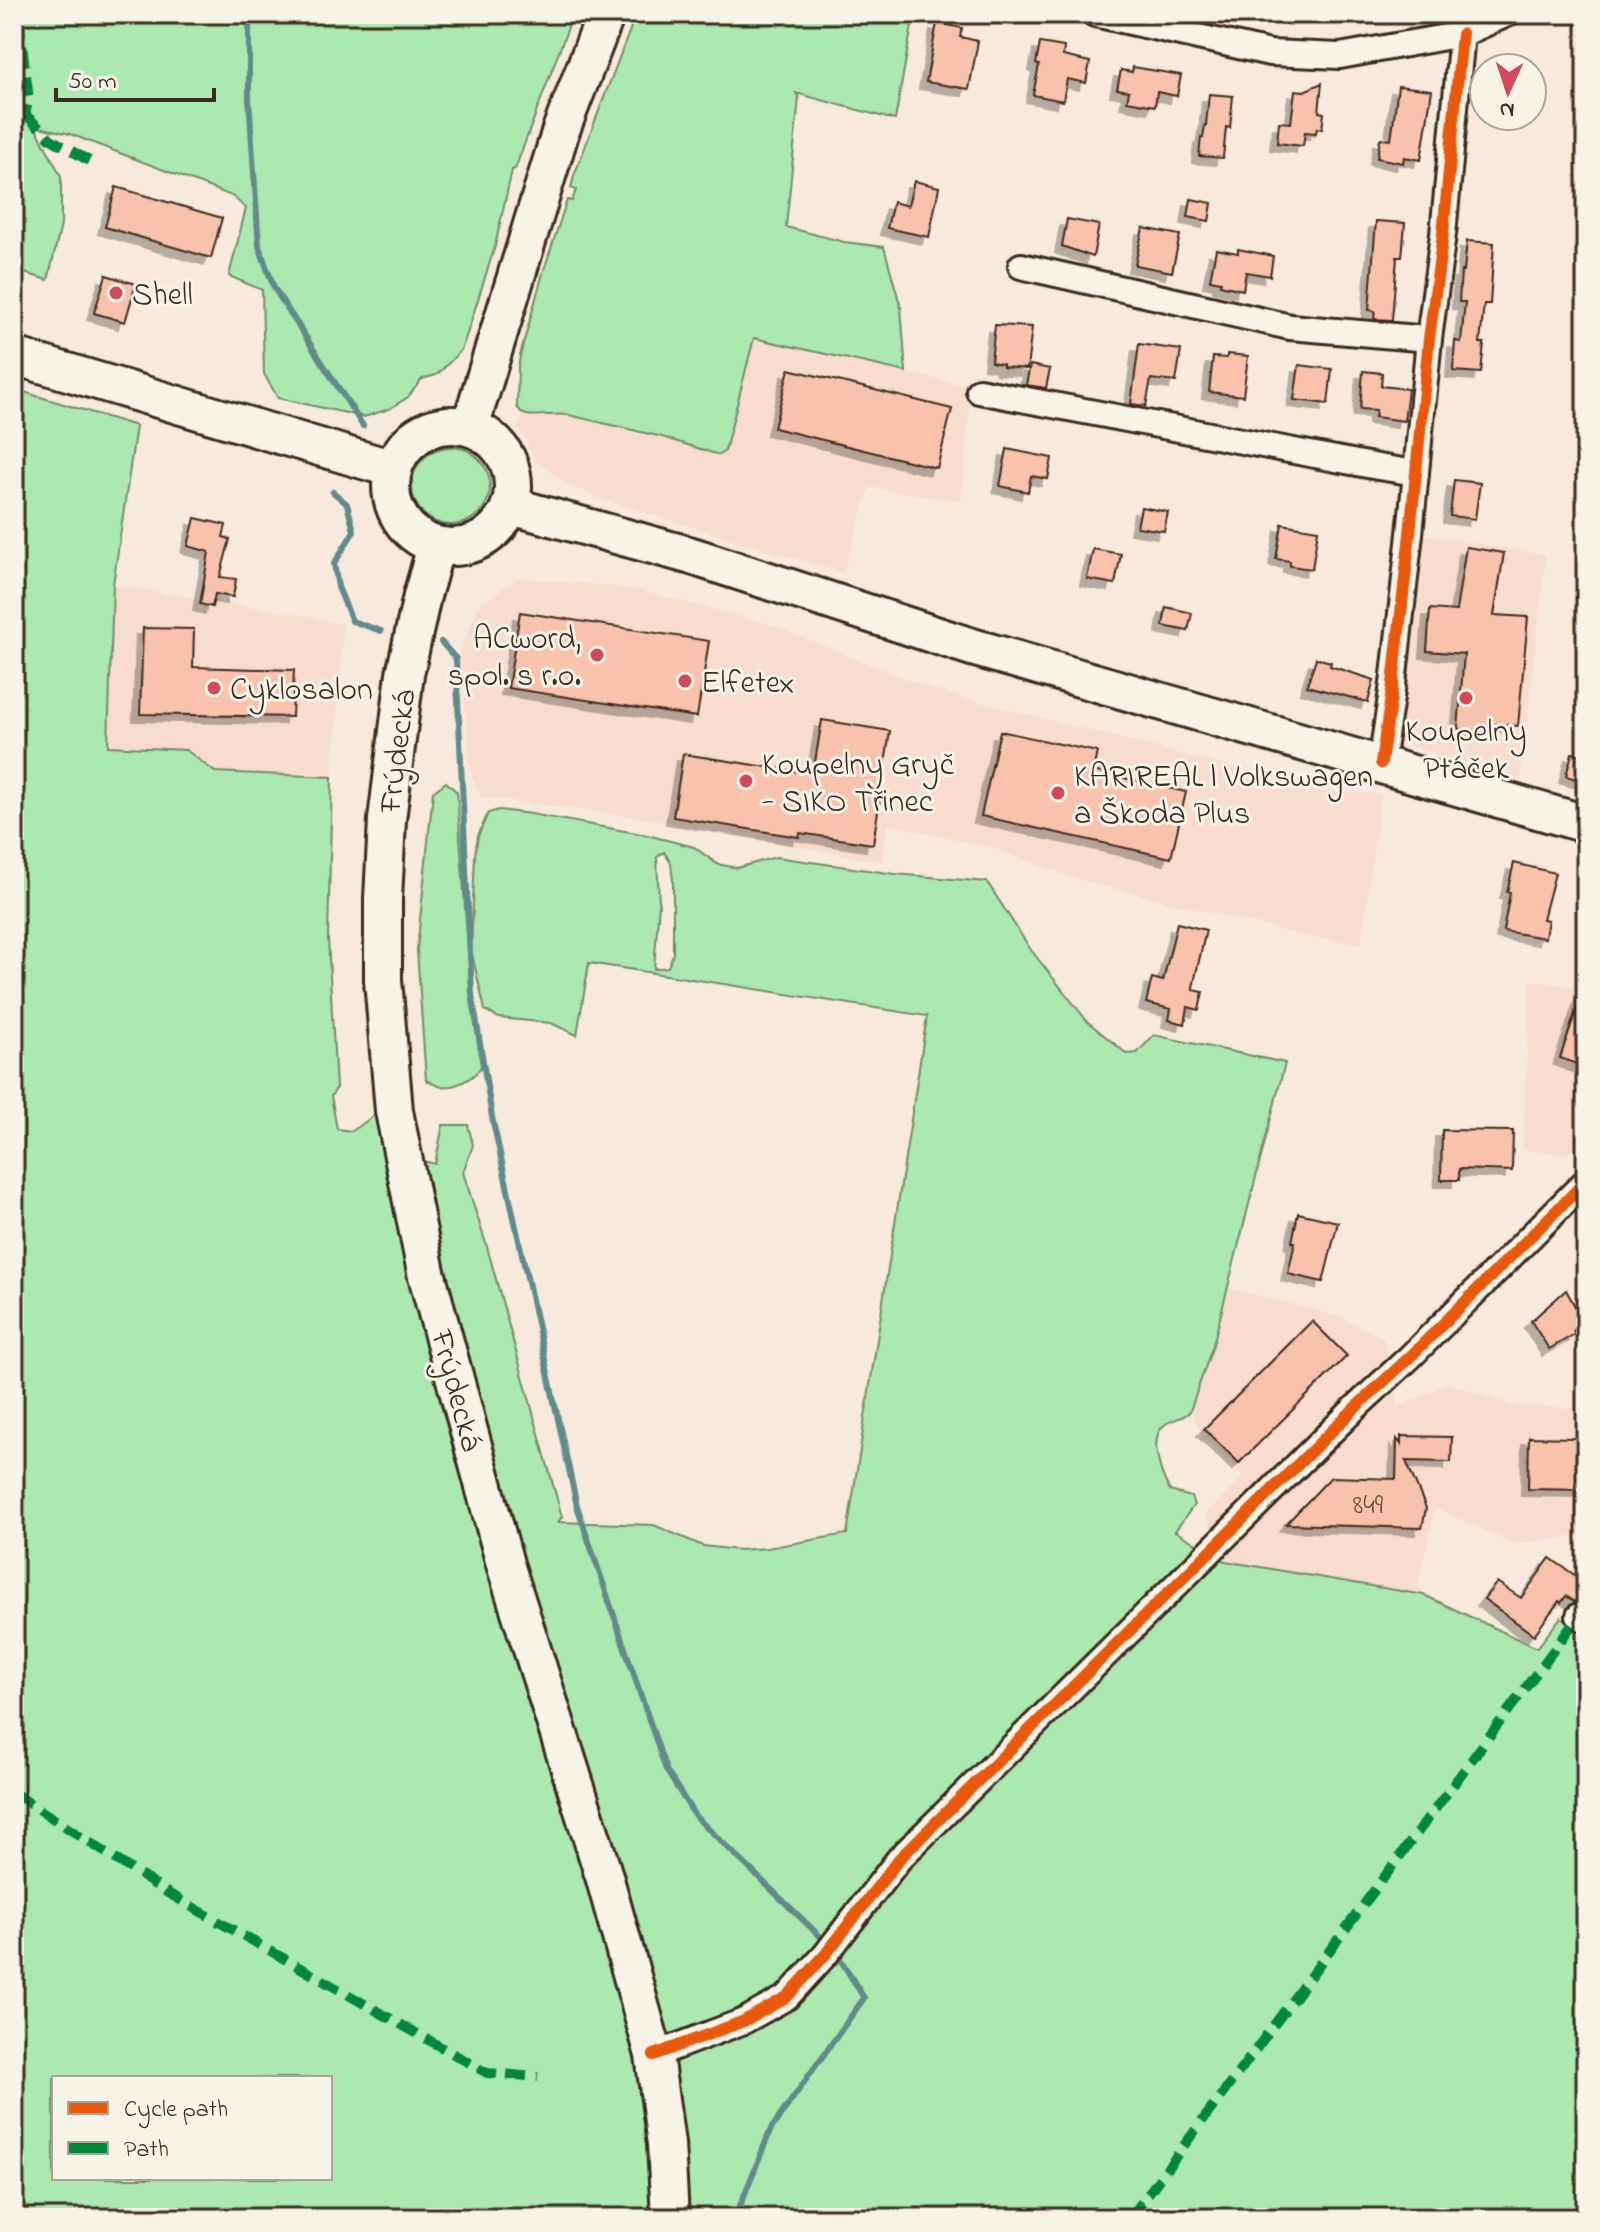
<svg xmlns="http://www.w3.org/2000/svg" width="1600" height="2232" font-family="'Indie Flower',sans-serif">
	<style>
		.built { fill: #f8ddce }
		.green { fill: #abe9b0; stroke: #738a67; stroke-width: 2; fill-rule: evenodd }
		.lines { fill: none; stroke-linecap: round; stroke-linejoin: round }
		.stream { stroke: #608a8b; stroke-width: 6 }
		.building { fill: #f9c2ac; stroke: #3b2a1e; stroke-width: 2; filter: url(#shadow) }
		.street-casing { stroke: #3b2a1e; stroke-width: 30 }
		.secondary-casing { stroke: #3b2a1e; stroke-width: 42 }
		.street { stroke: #f7f3e8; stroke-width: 24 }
		.secondary { stroke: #f7f3e8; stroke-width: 36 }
		.quiet { stroke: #00873e; stroke-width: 10; stroke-dasharray: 20 10; stroke-linecap: butt }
		.cycleway-casing { stroke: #f7f3e8; stroke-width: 17 }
		.cycleway { stroke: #e8590c; stroke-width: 12 }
		.poi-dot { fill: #d1495b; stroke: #f7f3e8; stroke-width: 3 }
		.labels { text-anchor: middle; stroke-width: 6; stroke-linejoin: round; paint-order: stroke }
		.number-label { font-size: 28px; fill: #6a5042 }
		.poi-label { font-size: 32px; fill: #3b2a1e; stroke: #f7f3e8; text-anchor: start }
		.street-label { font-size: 32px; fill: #3b2a1e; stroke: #f7f3e8 }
	</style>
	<defs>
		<filter id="shadow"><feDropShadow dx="-7" dy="7" stdDeviation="0" flood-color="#0004"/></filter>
	</defs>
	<rect width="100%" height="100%" fill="#f7e9dc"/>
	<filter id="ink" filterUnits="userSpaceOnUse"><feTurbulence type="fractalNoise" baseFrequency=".0125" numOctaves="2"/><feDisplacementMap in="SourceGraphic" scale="16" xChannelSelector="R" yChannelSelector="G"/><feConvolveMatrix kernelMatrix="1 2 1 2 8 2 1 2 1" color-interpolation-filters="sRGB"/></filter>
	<g filter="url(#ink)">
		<g class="built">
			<path d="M754,338L971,387L961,501L870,487L843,573L604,500L566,484L534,459L525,436L517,429L524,414L555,413L617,426L721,454L731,431Z"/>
			<path d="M1416,533L1546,555L1520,781L1398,742Z"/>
			<path d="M518,578L631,588L769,624L934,690L1319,790L1381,794L1361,944L1308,937L1069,877L994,848L888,824L881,862L637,817L481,797L471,774L460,651L479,606Z"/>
			<path d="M113,585L308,616L344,625L332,777L215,772L185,750L108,746Z"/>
			<path d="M1586,939V1136L1568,1154L1523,1150L1530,980L1574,987Z"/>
			<path d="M1228,1288L1337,1316L1383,1337L1399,1407L1448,1383L1511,1405L1586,1409V1535L1513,1544L1435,1508L1418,1584L1424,1595L1225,1561L1205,1515L1243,1477L1202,1435L1191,1411L1213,1345Z"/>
		</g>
		<g class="green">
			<path d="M14,14H573L515,169L512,170L495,246L465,340L461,350L442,370L436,375L422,379L408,397L389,409L364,417L278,398L264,374L262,290L229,276L246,208L232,196L70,134L35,126L61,176V225L48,280L14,270Z"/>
			<path d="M636,14H914L895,120L796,93L799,98L786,227L844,242L884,247L901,308L906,372L754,338L725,451L719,455L662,437L569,415C554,413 539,417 527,415C521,414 521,411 517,407L518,367L521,352L543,273L567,200L572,201L576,190L571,188L574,176Z"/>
			<path d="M14,389L136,426L113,585L108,746L186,750L215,772L332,777L328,938L336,1089L331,1096L337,1129L352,1131L378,1113L638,2058L650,2145L654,2218H14ZM54,2078H330V2178H54Z"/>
			<circle cx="451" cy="486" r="39"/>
			<path d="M446,782L457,792L470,981L481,1067C473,1079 454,1089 439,1086C435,1085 431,1082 426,1080L417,950L433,792Z"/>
			<path d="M499,810L531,814L647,835L694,847L717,864L737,868L776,857L895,874L987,882L1031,950L1088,1022L1127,1054L1137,1053L1154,1035L1285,1063L1213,1345L1190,1411C1183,1419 1176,1418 1167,1423C1146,1435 1161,1475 1170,1491L1191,1497L1194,1505L1175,1531L1225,1561L1424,1595L1537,1648L1561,1617L1586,1631V2218H685L520,1560L441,1269L419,1160L435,1164L443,1125H468L473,1145L463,1172L487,1247L562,1517L558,1522L654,1525L703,1546L739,1550L767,1548L847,1534L927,1016L589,963L577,1035L551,1023L499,1018L485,1010L471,950L475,854L478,836L488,813ZM664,852L671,863L673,881V954L668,967L654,969L659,903L657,857Z"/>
		</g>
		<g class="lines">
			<g class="stream">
				<path d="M249,14V99L259,246L274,288L363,426"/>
				<path d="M333,492L347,504L354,531L334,564L338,587L352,621L381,631"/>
				<path d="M441,642L456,659L472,994L492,1117L577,1506L666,1770L695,1816L827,1943"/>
				<path d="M735,2218L771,2129L864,1998L835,1951"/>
			</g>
		</g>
		<g class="building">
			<path d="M937,23L962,28L960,37L978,41L969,89L926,82Z"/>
			<path d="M1040,43L1064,47L1063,56L1090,62L1086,83L1067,79L1063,101L1033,95L1039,65L1036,64Z"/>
			<path d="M1133,67L1181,75L1177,96L1157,92L1155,106L1127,101L1129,91L1117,89L1121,70L1132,72Z"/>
			<path d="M1322,83L1319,112L1324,113L1322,129L1317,128L1316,133L1305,132L1303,146L1277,143L1279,122L1291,123L1295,90L1304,91Z"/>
			<path d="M1398,86L1432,90L1421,160L1404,157L1403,163L1377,158L1380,139L1391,140Z"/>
			<path d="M1209,94L1233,96L1230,128L1226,127L1223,158L1199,156L1201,137L1203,138L1205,125H1206Z"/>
			<path d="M914,181L939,187L929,237L887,228L893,202L908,206Z"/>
			<path d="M116,187L222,218L211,258L105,227Z"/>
			<path d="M1191,199L1212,203L1209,221L1188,217Z"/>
			<path d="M1067,219L1099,225L1093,257L1062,246Z"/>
			<path d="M1376,221L1405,223L1402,257H1397L1392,320L1374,319L1375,311L1369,310Z"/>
			<path d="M1143,228L1180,235L1172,272L1135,265Z"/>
			<path d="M1467,241L1494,243L1490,304H1484L1480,343H1484L1481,373L1453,371L1455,341L1461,342L1465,302H1459L1461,271H1464Z"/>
			<path d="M1216,249L1238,253V249L1273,256L1270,276L1246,272L1243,290L1220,285L1221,282L1210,280Z"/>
			<path d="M106,275L136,284L125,322L94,313Z"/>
			<path d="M995,325L1032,327L1027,369L1003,367V364L991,362Z"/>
			<path d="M1139,344L1181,350L1176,382L1151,379L1146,406L1131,404Z"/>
			<path d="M1227,354L1248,356L1243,396L1209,392L1213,357L1227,358Z"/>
			<path d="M1030,365L1050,369L1046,388L1026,385Z"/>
			<path d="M1299,365L1332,369L1328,404L1294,400Z"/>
			<path d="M789,369L952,409L937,468L774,428Z"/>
			<path d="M1363,371L1382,373L1381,386L1408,389L1404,421L1375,417L1376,410L1360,409Z"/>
			<path d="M1007,449L1052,458L1048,479L1031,476L1028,492L1000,486Z"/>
			<path d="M1454,480L1480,483L1475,519L1450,516Z"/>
			<path d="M1141,507L1168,512L1164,531L1137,527Z"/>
			<path d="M195,518L226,525L223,537L230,539L220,577L236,579L233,597L215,594L212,607L200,604L209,552L188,546Z"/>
			<path d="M1282,524L1318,530L1312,569L1290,566V561L1276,559Z"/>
			<path d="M1466,547L1504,553L1494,615L1528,617L1518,726L1496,724L1495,732L1458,729L1464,654L1427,651L1430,609L1456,611Z"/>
			<path d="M1093,549L1121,554L1115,584L1087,579Z"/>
			<path d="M1166,607L1192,613L1188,631L1163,626Z"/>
			<path d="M520,612L709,641L697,717L508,688Z"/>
			<path d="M143,628L194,629L193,667L294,670L292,717L140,714Z"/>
			<path d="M1316,658L1331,662L1330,666L1374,680L1368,702L1307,686Z"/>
			<path d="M822,720L890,731L873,844L800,833L799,837L673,817L683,754L813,774Z"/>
			<path d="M1000,731L1097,752L1093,771L1186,792L1171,858L981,816Z"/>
			<path d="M1572,753L1586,756V782L1566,776Z"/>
			<path d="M1514,863L1555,873L1543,919L1548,920L1545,938L1503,931L1510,893L1507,892Z"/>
			<path d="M1177,923L1206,930L1193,987V990L1203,992L1199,1010L1188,1007L1185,1024L1169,1020L1171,1009L1146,1003L1152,978L1163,981Z"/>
			<path d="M1583,990H1586V1067L1560,1058Z"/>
			<path d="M1442,1130L1513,1131L1512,1171L1459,1169V1180H1441Z"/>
			<path d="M1298,1213L1338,1222L1323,1282L1288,1274L1295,1242H1292Z"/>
			<path d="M1566,1290L1585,1324L1573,1331L1575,1334L1549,1349L1531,1321Z"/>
			<path d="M1312,1321L1347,1356L1239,1463L1204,1429Z"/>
			<path d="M1401,1436L1452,1437L1451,1462L1406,1461L1426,1508L1422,1528L1286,1524L1331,1477L1396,1479L1397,1439L1401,1444Z"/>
			<path d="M1586,1436V1490L1528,1489L1529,1437L1576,1438Z"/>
			<path d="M1550,1558L1586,1583V1593L1580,1601L1575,1602L1566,1596L1561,1603L1559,1601L1534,1635L1484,1599L1497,1582L1521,1598Z"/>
		</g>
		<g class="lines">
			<g class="street-casing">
				<g id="street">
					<path d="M1095,14L1270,53L1340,56L1462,34L1507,14"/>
					<path d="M1021,266L1290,327L1429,339"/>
					<path d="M979,391L1378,467L1416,473"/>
					<path d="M1381,763L1393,684L1410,534L1429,339L1443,234L1462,34"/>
					<path d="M1579,1616L1586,1620"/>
					<path d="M654,2055L744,2021L787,1997L826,1954L899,1859L1355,1408L1410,1357L1586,1181"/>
				</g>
			</g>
			<g class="secondary-casing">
				<g id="secondary">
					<path d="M14,356L393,469"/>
					<circle cx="452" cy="486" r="61"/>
					<path d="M470,427L561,130L606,14"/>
					<path d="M511,506L692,556L972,647L1586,824"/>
					<path d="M436,546L422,596L405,674L387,820L383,899V980L394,1111L426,1272L505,1564L604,1876L654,2055L666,2144L670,2218"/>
				</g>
			</g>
			<use href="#street" class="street"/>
			<use href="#secondary" class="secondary"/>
			<g class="quiet">
				<path d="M14,114H25L29,99L18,14"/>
				<path d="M25,114L51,139L91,162"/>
				<path d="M14,1793L166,1892L487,2073L538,2077"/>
				<path d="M1130,2218L1579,1616"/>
			</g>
			<g class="cycleway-casing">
				<g id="cycleway">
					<path d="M1381,763L1393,684L1410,534L1429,339L1443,234L1462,34"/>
					<path d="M654,2055L744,2021L787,1997L826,1954L899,1859L1355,1408L1410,1357L1586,1181"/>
				</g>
			</g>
			<use href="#cycleway" class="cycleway"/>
		</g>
	</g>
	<g class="poi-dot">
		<circle cx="116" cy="293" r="8"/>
		<circle cx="597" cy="655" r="8"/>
		<circle cx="685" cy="681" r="8"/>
		<circle cx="214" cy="688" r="8"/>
		<circle cx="1466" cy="698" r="8"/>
		<circle cx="746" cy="781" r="8"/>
		<circle cx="1058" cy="793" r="8"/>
	</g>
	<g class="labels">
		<g class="number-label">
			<text x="1368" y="1513">849</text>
		</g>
		<g class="poi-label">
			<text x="132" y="304">Shell</text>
			<text x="581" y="648" text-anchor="end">ACword,<tspan x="581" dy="37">spol. s r.o.</tspan></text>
			<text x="701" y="692">Elfetex</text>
			<text x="230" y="699">Cyklosalon</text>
			<text x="1466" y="741" text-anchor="middle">Koupelny<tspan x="1466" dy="37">Ptáček</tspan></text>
			<text x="762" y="774">Koupelny Gryč<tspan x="762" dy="37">- SIKO Třinec</tspan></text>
			<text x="1074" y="786">KARIREAL | Volkswagen<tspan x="1074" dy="37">a Škoda Plus</tspan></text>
		</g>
		<g class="street-label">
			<text transform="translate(396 751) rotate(-83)" y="11">Frýdecká</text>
			<text transform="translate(458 1390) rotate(75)" y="11">Frýdecká</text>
		</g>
	</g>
	<rect width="1600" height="2232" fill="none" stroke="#f7f3e8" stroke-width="48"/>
	<rect x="24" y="24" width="1552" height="2184" fill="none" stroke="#3b2a1e" stroke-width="3" filter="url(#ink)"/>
	<rect x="52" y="2076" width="280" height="104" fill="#f7f3e8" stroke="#aca397" stroke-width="2"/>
	<rect x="68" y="2102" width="40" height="12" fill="#e8590c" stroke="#aca397" stroke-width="2"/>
	<text x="124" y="2116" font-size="24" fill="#3b2a1e">Cycle path</text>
	<rect x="68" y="2142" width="40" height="12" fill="#00873e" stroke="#aca397" stroke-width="2"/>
	<text x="124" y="2156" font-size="24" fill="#3b2a1e">Path</text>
	<g transform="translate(1508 92) rotate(183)"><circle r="38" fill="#f7f3e8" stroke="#aca397" stroke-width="2"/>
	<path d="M0-6L14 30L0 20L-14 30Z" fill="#d1495b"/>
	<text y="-12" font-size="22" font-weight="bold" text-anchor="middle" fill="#3b2a1e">N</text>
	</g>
	<path d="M56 88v12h158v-12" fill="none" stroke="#3b2a1e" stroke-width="4"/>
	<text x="68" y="88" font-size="24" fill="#3b2a1e" stroke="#f7f3e8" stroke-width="6" paint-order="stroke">50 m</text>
</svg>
